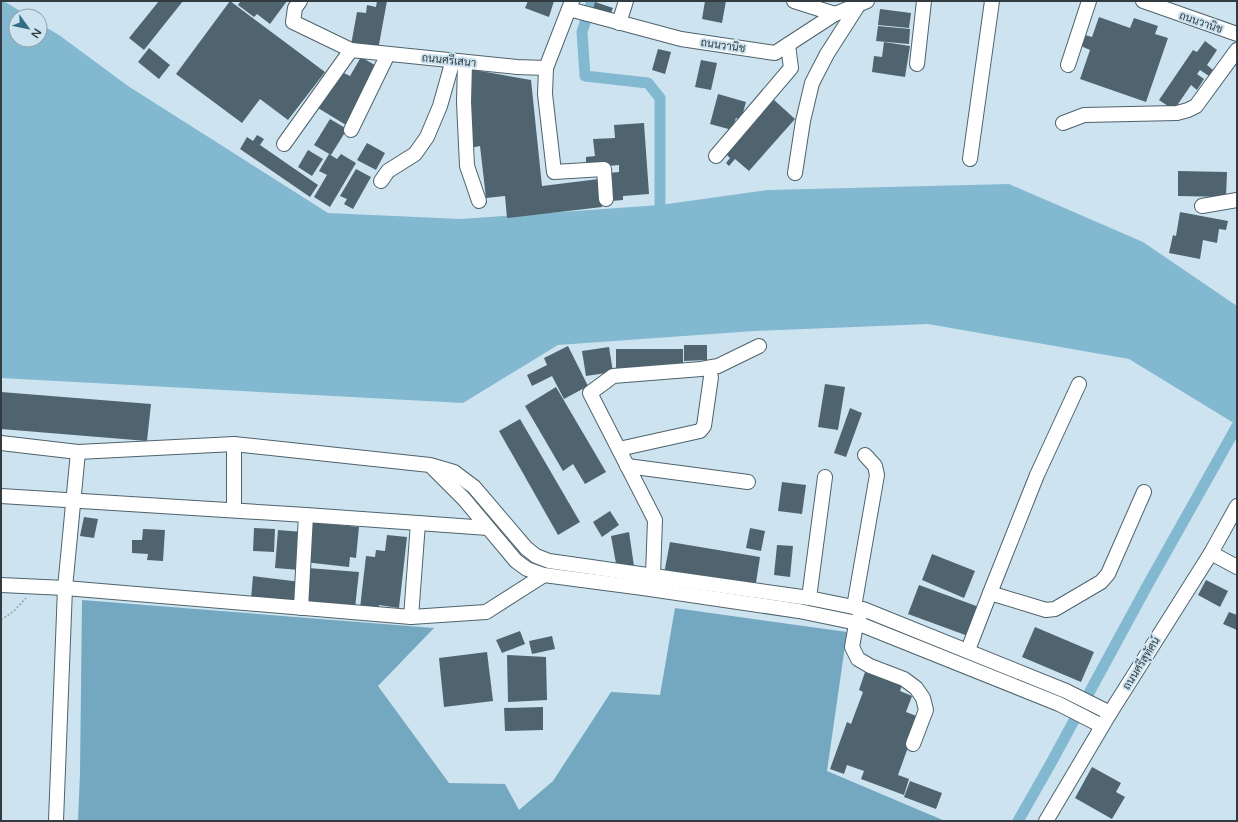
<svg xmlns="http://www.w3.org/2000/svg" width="1238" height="822" font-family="'Varela Round',Sarabun,sans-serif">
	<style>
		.forest { fill: #74a8c1 }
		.water { fill: #83b8d1 }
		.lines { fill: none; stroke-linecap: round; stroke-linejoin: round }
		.canal { stroke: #83b8d1; stroke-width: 11 }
		.building { fill: #4f646e }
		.minor-casing { stroke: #4e626c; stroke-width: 16 }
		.path { stroke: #9db0b9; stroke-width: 2; stroke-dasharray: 2 2; stroke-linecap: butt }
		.minor { stroke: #fff; stroke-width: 14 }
		.labels { text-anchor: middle; stroke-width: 4; stroke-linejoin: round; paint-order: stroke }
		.street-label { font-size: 11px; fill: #323b3f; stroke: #cde4f0 }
	</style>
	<rect width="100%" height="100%" fill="#cde4f0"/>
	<path class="forest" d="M82,600L434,628L378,686L449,783L505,784L519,810L553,781L611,692L660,695L675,608L847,632L827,771L945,821H78L80,773Z"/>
	<path class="water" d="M1,1H4L28,16H16V40H40V24L59,35L128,86L328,213L461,219L660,205L768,190L1009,184L1143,242L1237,306V425L1129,359L928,324L754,331L558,345L463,403L1,378Z"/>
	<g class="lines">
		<g class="canal">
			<path d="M592,1L582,32L585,76L648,83L660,98V205"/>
			<path d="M1018,821L1051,763L1146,588L1237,426"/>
		</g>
	</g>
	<g class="building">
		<path d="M159,1H183L144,50L129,38Z"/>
		<path d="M230,1L325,72L288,120L260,99L242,123L176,74Z"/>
		<path d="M239,1H287L270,24L257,14L254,17L238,5L240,2Z"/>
		<path d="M377,1H387L378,50L351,45L357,12L366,13L367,5L376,7Z"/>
		<path d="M528,1H554L549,17L525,8Z"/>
		<path d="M705,1H726L722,23L702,19Z"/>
		<path d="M595,2L613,8L610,15L593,9Z"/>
		<path d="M880,9L911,13L909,28L878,25Z"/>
		<path d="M1099,17L1130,28L1134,18L1158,26L1155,34L1168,38L1146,102L1080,79L1090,50L1081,46L1085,35L1092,37Z"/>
		<path d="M878,26L910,29L909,44L876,41Z"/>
		<path d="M1205,41L1217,50L1207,65L1213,70L1209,76L1200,70L1197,74L1204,79L1197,90L1191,85L1174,110L1159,100L1193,50L1197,52Z"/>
		<path d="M884,42L910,46L905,77L872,72L874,56L882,57Z"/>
		<path d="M149,48L170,65L159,79L138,62Z"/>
		<path d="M658,49L671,52L665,74L652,70Z"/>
		<path d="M361,57L380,68L346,125L318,108L340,71L350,76Z"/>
		<path d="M701,60L717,63L711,90L695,87Z"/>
		<path d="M469,69L531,80L542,186L599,179L602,207L507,218L505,196L486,198L480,146L470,148Z"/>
		<path d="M718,94L746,102L741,120L736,118L732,130L710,124Z"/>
		<path d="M773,99L795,119L749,171L735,159L729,166L726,163L730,158L725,153Z"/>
		<path d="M330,119L347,129L331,155L314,145Z"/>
		<path d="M644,123L649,194L623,196V200L611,201L609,173L619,172V165L586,168V157L595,156L593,139L615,138L614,125Z"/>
		<path d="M257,135L264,139L260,145L318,185L310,197L240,149L247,137L253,141Z"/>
		<path d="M367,143L385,153L376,170L357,160Z"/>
		<path d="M308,150L323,159L312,176L298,167Z"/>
		<path d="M329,154L337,159L341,154L356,163L330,207L314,197L327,175L319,171Z"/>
		<path d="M356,169L371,177L353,209L344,204L347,199L340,196Z"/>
		<path d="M1178,171L1227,172L1226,197L1178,196Z"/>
		<path d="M1180,212L1228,221L1226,230L1219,229L1217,243L1203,240L1200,259L1169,253L1173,235L1176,236Z"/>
		<path d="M684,345H707V360L684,361Z"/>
		<path d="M568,346L588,386L564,399L552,376L532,386L527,375L547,365L544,358Z"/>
		<path d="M609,347L613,372L586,376L582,351Z"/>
		<path d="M616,349H683V367L616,368Z"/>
		<path d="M825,384L845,387L838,430L818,427Z"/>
		<path d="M556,387L606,472L585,484L573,464L563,471L525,406Z"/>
		<path d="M1,392L151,404L147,441L1,429Z"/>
		<path d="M850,408L862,413L846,457L834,453Z"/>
		<path d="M520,419L580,522L558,535L499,431Z"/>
		<path d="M782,482L806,485L802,514L778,511Z"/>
		<path d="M610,511L619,525L602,537L593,522Z"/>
		<path d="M84,517L98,519L94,538L80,536Z"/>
		<path d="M309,522L359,527L356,558L350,557L349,567L304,562Z"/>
		<path d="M254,528L275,529L274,552L253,551Z"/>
		<path d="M750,528L765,531L761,551L746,548Z"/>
		<path d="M143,529L165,530L163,561L147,560L148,554L132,553V540H142Z"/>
		<path d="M278,530L303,532L300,570L275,568Z"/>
		<path d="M629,532L634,566L617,569L611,536Z"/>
		<path d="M387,535L407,537L399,608L379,605L378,610L360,608L366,556L375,557L376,550L385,551Z"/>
		<path d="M670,542L760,557L755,589L664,574Z"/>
		<path d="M777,545L793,546L790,577L774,575Z"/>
		<path d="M932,554L975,571L964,598L922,580Z"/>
		<path d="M308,568L359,572L355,608L304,603Z"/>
		<path d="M253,576L301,582L298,604L251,599Z"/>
		<path d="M1206,580L1228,591L1220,607L1198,595Z"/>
		<path d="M919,585L979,607L968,636L908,614Z"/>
		<path d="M1229,612L1237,615V630L1223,624Z"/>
		<path d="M1035,627L1094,652L1081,682L1022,657Z"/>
		<path d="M520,631L525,644L502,653L496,640Z"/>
		<path d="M552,636L555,649L532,654L529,641Z"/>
		<path d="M487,652L493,701L444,707L439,658Z"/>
		<path d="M507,655L546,657L547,700L508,702Z"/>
		<path d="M865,672L902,685L900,691L912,696L906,712L919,717L898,775L909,779L904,795L861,779L864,771L847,765L844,774L830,769L847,722L851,724L863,692L859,690Z"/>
		<path d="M543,707V730L505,731L504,708Z"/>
		<path d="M1092,767L1121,783L1116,792L1125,797L1112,819L1075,798Z"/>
		<path d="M910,781L942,793L936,809L904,797Z"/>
	</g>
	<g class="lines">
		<g class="minor-casing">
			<g id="minor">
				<path d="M300,1L295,8L293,22L351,50L517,67L546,68"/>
				<path d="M572,1L546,68L545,94L554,172L604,169L606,199"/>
				<path d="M794,1L835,14"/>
				<path d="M1143,1L1237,34"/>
				<path d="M569,9L681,39L775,53L835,14L867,1"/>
				<path d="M619,23L626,1"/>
				<path d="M465,62L464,102L467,166L479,201"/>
				<path d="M917,64L924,1"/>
				<path d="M1068,65L1089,1"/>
				<path d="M1063,123L1084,115L1177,113L1188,110L1196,106L1237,50"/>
				<path d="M351,130L388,54"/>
				<path d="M284,144L351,50"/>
				<path d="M716,156L791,68L788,45"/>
				<path d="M970,159L992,1"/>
				<path d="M795,173L803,121L812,83L827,54L859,4"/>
				<path d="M381,181L388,171L415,154L427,137L440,106L453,60"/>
				<path d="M1202,206L1237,200"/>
				<path d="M1,443L78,452L234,444L430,465L454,472L474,487L526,548L536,556L549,561L809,598L863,609L1066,691L1110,713"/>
				<path d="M619,449L700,431L704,426L711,377"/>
				<path d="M627,466L748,482"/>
				<path d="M433,468L464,499L516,561L527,569L544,575L643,588L799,611L857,623L1059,704L1102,726"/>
				<path d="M1,496L306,515L488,528"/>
				<path d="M234,510V444"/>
				<path d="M1211,553L1237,567"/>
				<path d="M653,575L655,520L590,393L613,376L701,369L718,366L759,346"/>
				<path d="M1,585L65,588L411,617L486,612L544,575"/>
				<path d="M990,593L1046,610L1055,609L1101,582L1108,574L1144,492"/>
				<path d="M809,598L825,477"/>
				<path d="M854,607L877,475L875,466L865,455"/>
				<path d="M301,608L306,515"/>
				<path d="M860,615L855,630L852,647L858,659L870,666L904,679L916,688L923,698L926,710L913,744"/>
				<path d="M411,617L418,523"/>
				<path d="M968,650L990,593L1037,475L1079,384"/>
				<path d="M56,821L65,588L78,452"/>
				<path d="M1046,821L1110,713L1211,553L1237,506"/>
			</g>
		</g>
		<path class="path" d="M1,620L14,611L26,598"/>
		<use href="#minor" class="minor"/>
	</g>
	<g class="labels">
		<g class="street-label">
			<text transform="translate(1201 22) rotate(19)" y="4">ถนนวานิช</text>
			<text transform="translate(723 45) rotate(8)" y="4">ถนนวานิช</text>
			<text transform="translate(449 60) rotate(6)" y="4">ถนนศรีเสนา</text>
			<text transform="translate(1141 663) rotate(-58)" y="4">ถนนศรีสุทัศน์</text>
		</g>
	</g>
	<rect width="1238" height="822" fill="none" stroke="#323b3f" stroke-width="4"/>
	<g transform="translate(28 28) rotate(123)"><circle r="19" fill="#cde4f0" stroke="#8fa0a9"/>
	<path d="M0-3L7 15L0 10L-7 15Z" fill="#326c85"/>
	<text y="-6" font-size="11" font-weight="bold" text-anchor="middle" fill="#323b3f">N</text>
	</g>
</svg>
